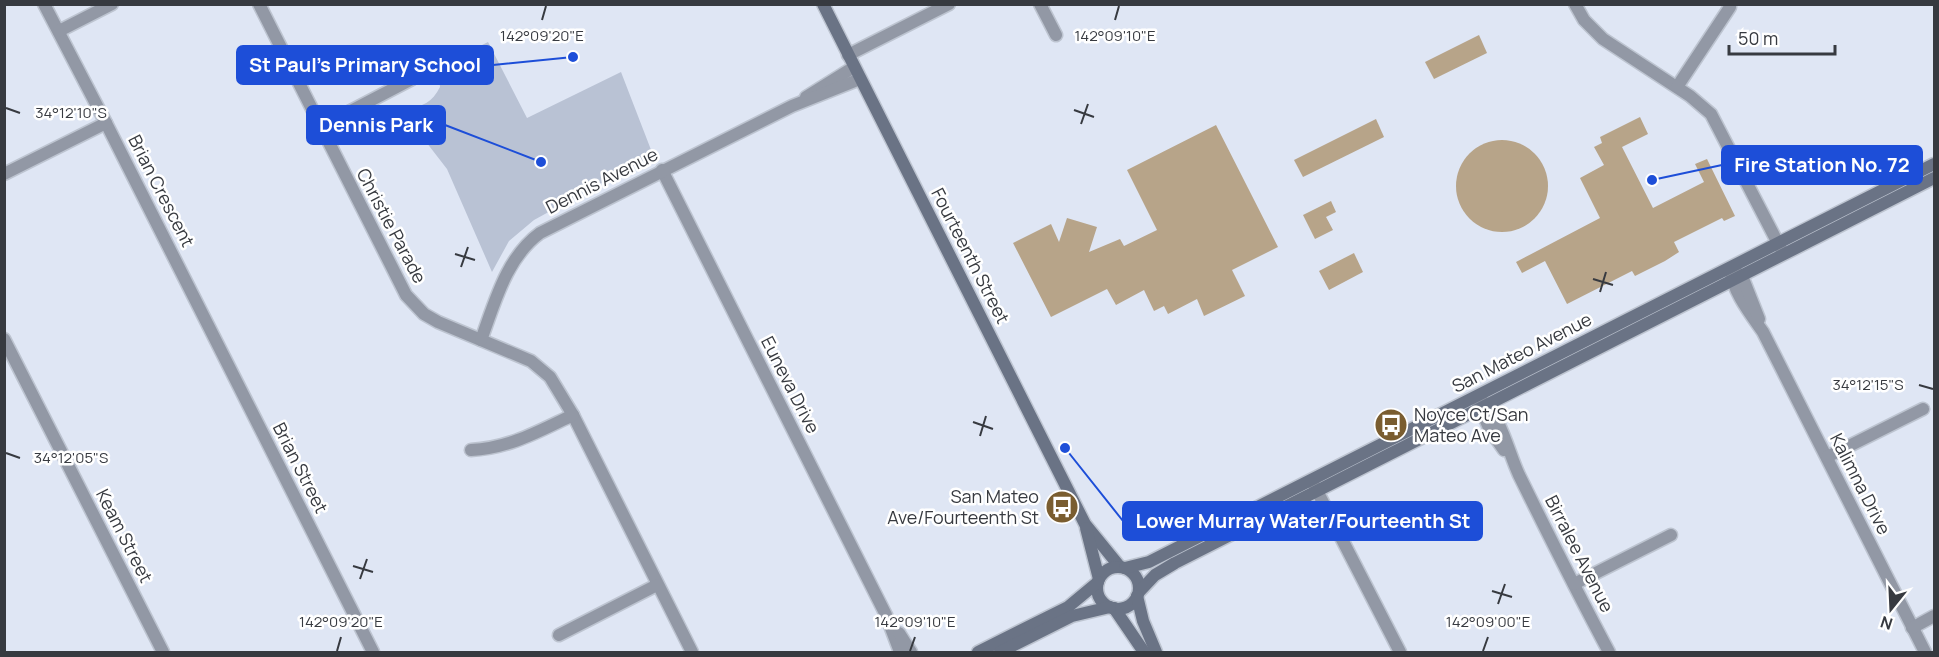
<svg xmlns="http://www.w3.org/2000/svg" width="1939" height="657" font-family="Manrope,sans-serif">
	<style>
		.green { fill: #b9c2d4 }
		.building { fill: #b7a489 }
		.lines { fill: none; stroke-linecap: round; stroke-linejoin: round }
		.street-casing { stroke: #bdc4d0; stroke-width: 15 }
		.secondary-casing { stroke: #bdc4d0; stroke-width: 15 }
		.street { stroke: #9298a5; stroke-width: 12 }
		.secondary { stroke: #6a7385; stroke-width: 12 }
		.ticks { fill: none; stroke: #373a40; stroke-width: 2 }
		.labels { text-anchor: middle; stroke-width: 5; stroke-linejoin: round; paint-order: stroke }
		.street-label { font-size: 18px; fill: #373a40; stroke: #fff }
		.poi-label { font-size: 18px; fill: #373a40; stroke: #fff; text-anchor: start }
		.ticks-label { font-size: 15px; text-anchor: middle; fill: #373a40; stroke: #fff; stroke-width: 5; stroke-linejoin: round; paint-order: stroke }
		.leader { fill: none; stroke: #1d4ed8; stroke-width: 2 }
		.callout-dot { fill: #1d4ed8; stroke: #fff; stroke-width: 2 }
		.callout { fill: #1d4ed8; stroke: #1d4ed8; stroke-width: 2 }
		.callout-label { font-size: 20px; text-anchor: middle; font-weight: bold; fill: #fff }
	</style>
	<rect width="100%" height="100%" fill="#dfe6f4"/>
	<path class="green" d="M488,42L527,118L621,72L653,155L534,220L509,241L492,272L447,169L399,107C418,109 431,105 440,87L438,67Z"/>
	<g class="building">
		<path d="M1479,35L1487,53L1434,79L1425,62Z"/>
		<path d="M1640,117L1648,134L1622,147L1653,208L1704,182L1695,164L1707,159L1735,216L1724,221L1722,218L1674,242L1679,252L1665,261L1635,276L1632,271L1567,304L1545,261L1522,273L1516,262L1600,218L1580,178L1604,165L1594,147L1602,143L1600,137Z"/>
		<path d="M1376,119L1384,137L1303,177L1294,160Z"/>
		<path d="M1216,125L1278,247L1232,270L1245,296L1204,316L1197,299L1168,314L1164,306L1154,311L1144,290L1116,305L1107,289L1051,317L1013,243L1051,224L1059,242L1067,218L1097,227L1089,252L1120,239L1124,246L1157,230L1127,170Z"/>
		<circle cx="1502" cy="186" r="46"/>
		<path d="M1331,201L1336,212L1326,217L1333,230L1315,239L1303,215Z"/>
		<path d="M1354,253L1363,272L1329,290L1319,271Z"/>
	</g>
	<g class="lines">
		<g class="street-casing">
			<g id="street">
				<path d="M44,4L106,123L373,652"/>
				<path d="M259,4L406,295L424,314L438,322L531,361L550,377L573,415L692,652"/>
				<path d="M1040,4L1056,35"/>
				<path d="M1575,4L1584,20L1603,39L1690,96L1711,114L1782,251"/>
				<path d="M59,31L112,4"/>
				<path d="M848,55L949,4"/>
				<path d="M1677,87L1730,7"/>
				<path d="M806,97L854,67"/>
				<path d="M320,127L412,79"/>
				<path d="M662,170L886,615L900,652"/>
				<path d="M4,174L106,123"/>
				<path d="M1730,268C1733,292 1749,312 1763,332L1925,652"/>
				<path d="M1733,270L1742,276L1759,319"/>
				<path d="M4,339L163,652"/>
				<path d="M481,340C495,302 506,258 540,233L792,106L860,79"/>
				<path d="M1479,398C1502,417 1507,449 1519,475C1548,534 1578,594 1609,652"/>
				<path d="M1477,400L1490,430L1504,450"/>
				<path d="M471,450C510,448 539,431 573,415"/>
				<path d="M1827,457L1923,409"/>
				<path d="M1313,483L1400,652"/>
				<path d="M1574,584L1671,535"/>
				<path d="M1912,628L1934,616"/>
				<path d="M899,633L911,652"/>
				<path d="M559,635L657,585"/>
			</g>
		</g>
		<g class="secondary-casing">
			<g id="secondary">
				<path d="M823,4L1085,524L1120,567"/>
				<path d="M1086,528L1099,579"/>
				<circle cx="1118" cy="588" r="21"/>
				<path d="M1125,568L1149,562L1934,164"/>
				<path d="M1139,592L1155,575L1175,563L1934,178"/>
				<path d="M1137,596L1143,621L1156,652"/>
				<path d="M1114,608L1144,652"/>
				<path d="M978,652L1068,607L1098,582"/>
				<path d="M1000,652L1072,616L1110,607"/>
			</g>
		</g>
		<use href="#street" class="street"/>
		<use href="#secondary" class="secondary"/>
	</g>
	<path class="ticks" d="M542,20L546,6M1115,20L1119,6M6,108L20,113M1074,110L1094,117M1081,124L1088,104M455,254L475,260M461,267L468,247M1593,279L1613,285M1600,292L1606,272M1919,385L1933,389M973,422L993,429M980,436L986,416M6,453L20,458M353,566L373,572M360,579L367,559M1492,591L1512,597M1498,604L1505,584M337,651L341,637M910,651L915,637M1483,651L1488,637"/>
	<defs>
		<g id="bus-disc" transform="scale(1.725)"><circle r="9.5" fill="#7a5d30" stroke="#fff"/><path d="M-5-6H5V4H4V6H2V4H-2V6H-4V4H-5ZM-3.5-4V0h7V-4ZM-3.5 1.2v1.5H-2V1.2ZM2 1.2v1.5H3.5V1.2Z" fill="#fff"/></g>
	</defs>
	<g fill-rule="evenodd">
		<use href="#bus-disc" x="1391" y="425"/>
		<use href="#bus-disc" x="1062" y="507"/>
	</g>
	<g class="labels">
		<g class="street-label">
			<text transform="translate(602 181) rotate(-27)" y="6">Dennis Avenue</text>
			<text transform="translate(161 191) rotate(63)" y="6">Brian Crescent</text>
			<text transform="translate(391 226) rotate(62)" y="6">Christie Parade</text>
			<text transform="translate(970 256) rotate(63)" y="6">Fourteenth Street</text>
			<text transform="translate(1522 353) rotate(-27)" y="6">San Mateo Avenue</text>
			<text transform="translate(790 385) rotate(63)" y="6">Euneva Drive</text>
			<text transform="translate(300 468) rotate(63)" y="6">Brian Street</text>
			<text transform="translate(1860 484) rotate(63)" y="6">Kalimna Drive</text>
			<text transform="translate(124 536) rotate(63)" y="6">Keam Street</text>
			<text transform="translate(1579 554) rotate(63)" y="6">Birralee Avenue</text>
		</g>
		<g class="poi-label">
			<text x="1414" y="421">Noyce Ct/San<tspan x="1414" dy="21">Mateo Ave</tspan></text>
			<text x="1039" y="503" text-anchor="end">San Mateo<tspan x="1039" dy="21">Ave/Fourteenth St</tspan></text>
		</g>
	</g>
	<g class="ticks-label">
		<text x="542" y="41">142°09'20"E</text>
		<text x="1115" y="41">142°09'10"E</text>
		<text x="71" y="118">34°12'10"S</text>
		<text x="1868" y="390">34°12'15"S</text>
		<text x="71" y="463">34°12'05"S</text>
		<text x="341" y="627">142°09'20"E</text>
		<text x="915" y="627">142°09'10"E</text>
		<text x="1488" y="627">142°09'00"E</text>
	</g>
	<path class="leader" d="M573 57L493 65M541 162L445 125M1652 180L1722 165M1065 448L1123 521"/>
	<g class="callout-dot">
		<circle cx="573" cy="57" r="6"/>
		<circle cx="541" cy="162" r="6"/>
		<circle cx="1652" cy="180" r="6"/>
		<circle cx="1065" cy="448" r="6"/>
	</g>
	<g class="callout">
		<rect x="237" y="46" width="256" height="38" rx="6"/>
		<rect x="307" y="106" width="138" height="38" rx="6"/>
		<rect x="1722" y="146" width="200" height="38" rx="6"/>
		<rect x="1123" y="502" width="359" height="38" rx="6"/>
	</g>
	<g class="callout-label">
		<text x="365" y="72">St Paul's Primary School</text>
		<text x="376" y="132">Dennis Park</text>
		<text x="1822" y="172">Fire Station No. 72</text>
		<text x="1303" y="528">Lower Murray Water/Fourteenth St</text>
	</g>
	<rect width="1939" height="657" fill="none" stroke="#373a40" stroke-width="12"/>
	<g transform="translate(1891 609) rotate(198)" stroke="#ffffff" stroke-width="4.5" paint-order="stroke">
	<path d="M0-4.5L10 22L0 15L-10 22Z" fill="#373a40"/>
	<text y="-9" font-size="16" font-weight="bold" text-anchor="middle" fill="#373a40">N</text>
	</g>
	<path d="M1729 45v9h106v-9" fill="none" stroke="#373a40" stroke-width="3"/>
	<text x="1738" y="45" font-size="18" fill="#373a40" stroke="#ffffff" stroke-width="4.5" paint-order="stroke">50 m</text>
</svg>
